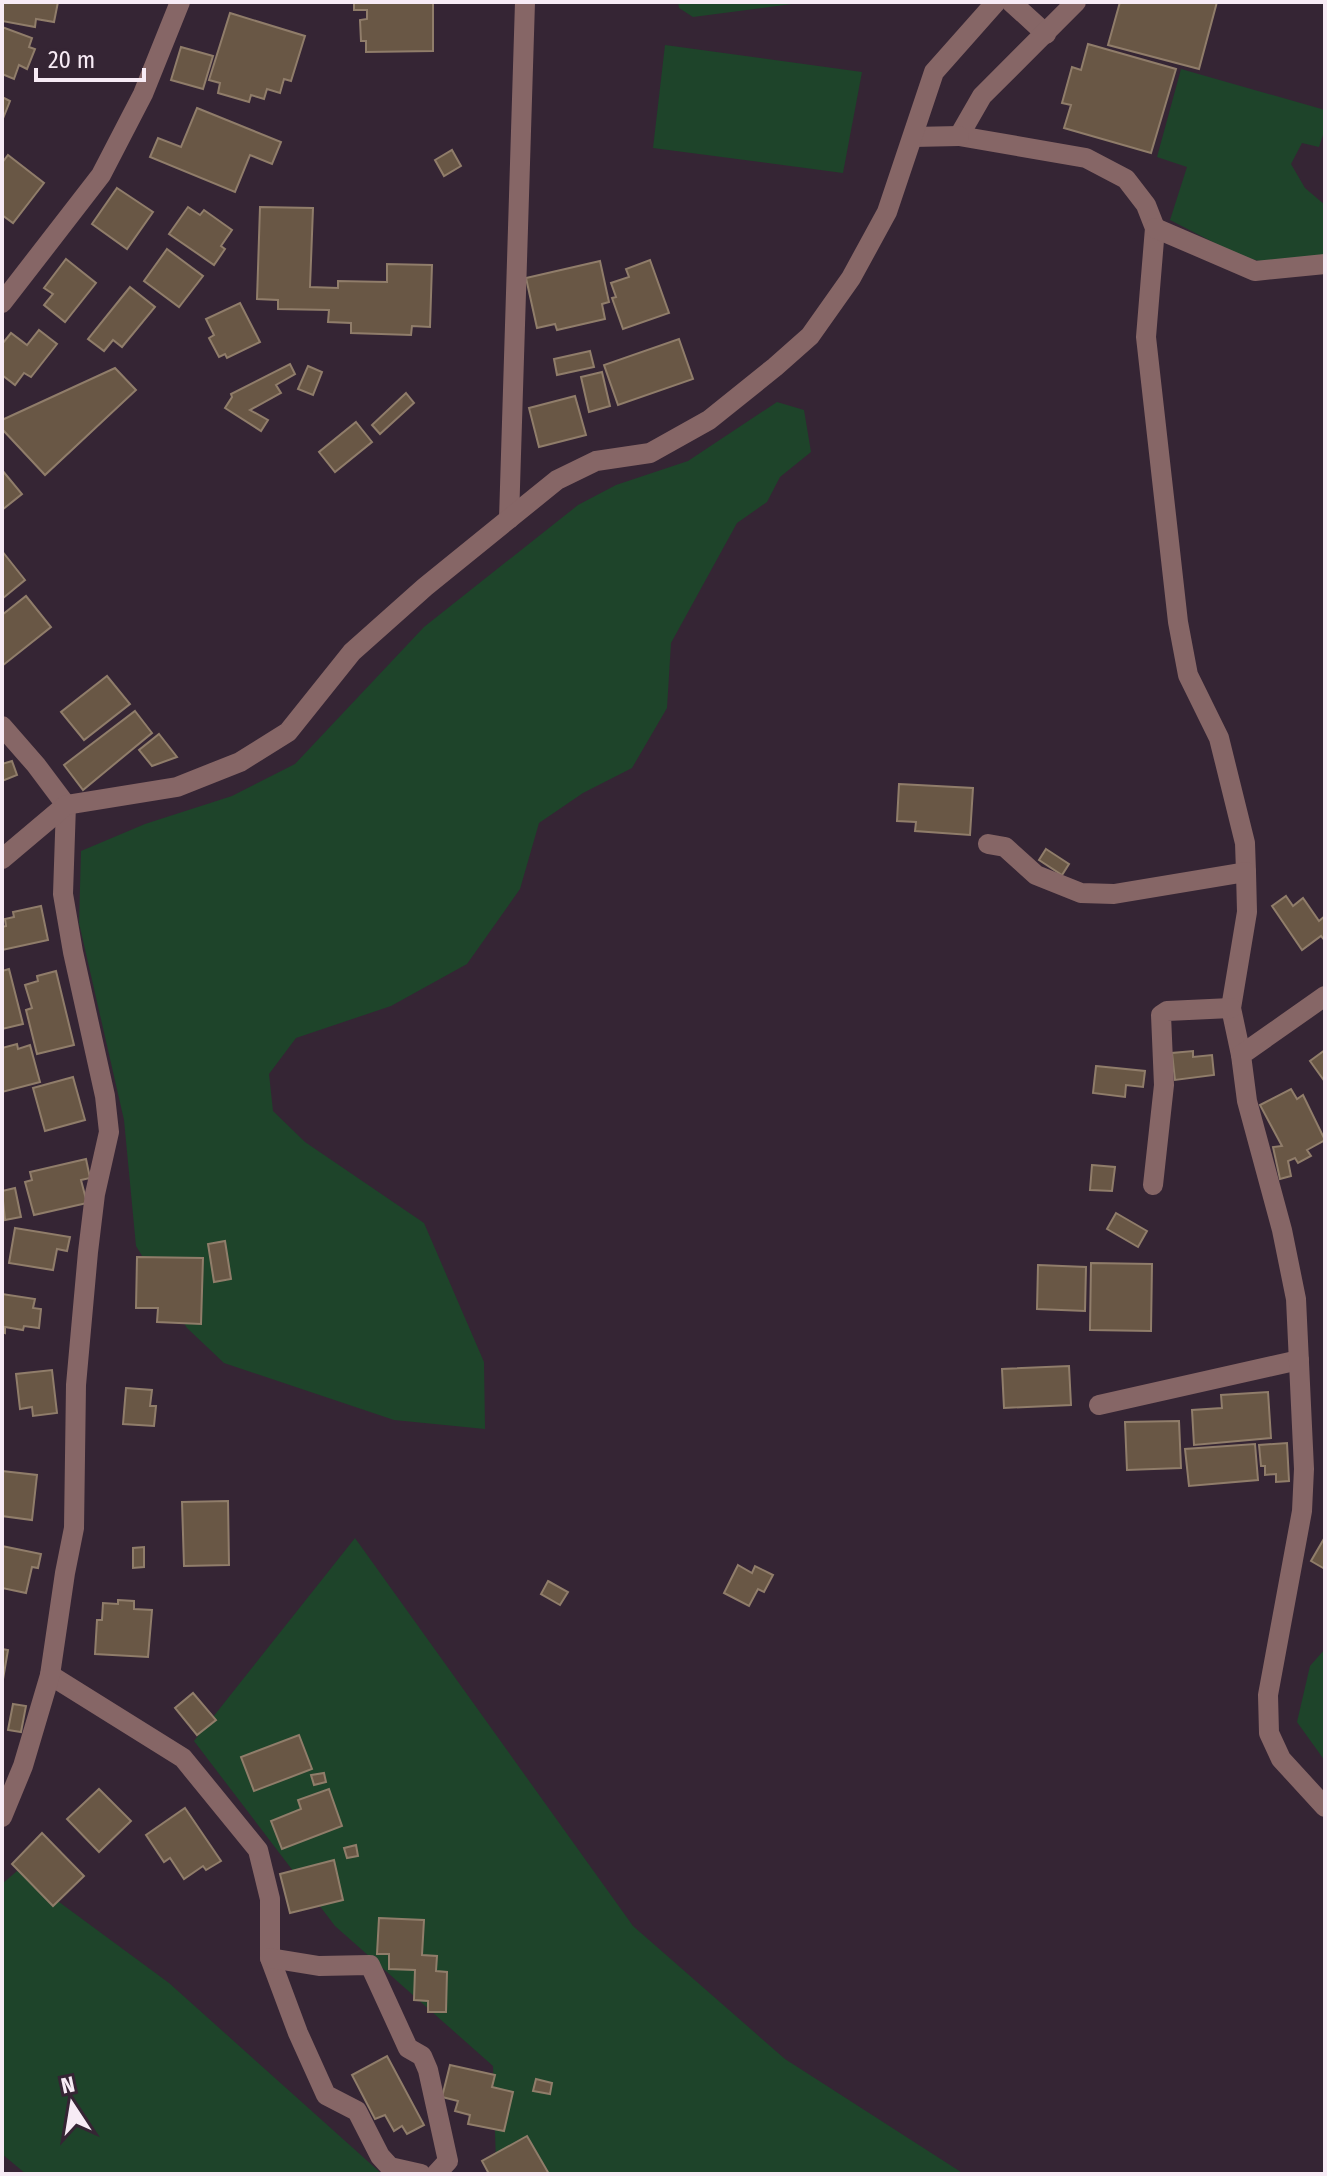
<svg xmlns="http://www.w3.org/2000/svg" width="1327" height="2176" font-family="'Fira Sans Condensed',sans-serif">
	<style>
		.green { fill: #1e442a }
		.building { fill: #695745; stroke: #907d6a; stroke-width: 2 }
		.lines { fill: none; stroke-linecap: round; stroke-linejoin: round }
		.lane { stroke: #866666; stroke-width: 20 }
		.street { stroke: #866666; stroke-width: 20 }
	</style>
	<rect width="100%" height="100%" fill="#352534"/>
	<g class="green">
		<path d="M678,2H807L693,17L679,8Z"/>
		<path d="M665,45L862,72L843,173L653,148Z"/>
		<path d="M1181,69L1325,110V129L1319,147L1302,143L1291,164L1305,188L1325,205V258L1275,265L1240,256L1170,220L1187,167L1157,157Z"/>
		<path d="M777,402L804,410L811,452L780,477L767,502L737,523L671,643L667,708L632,768L583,793L539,823L520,889L467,964L391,1006L296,1038L269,1074L273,1111L305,1142L424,1223L484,1362L485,1429L394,1420L224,1363L187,1328L136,1246L124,1120L79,923L81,851L145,824L232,796L295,764L424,627L578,505L616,485L688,461Z"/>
		<path d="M355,1538L633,1926L785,2059L964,2174H485L496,2163L493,2066L335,1926L194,1741Z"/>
		<path d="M1325,1649V1761L1297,1722L1310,1666Z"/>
		<path d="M17,1871L169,1983L382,2174H26L2,2154V1884Z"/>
	</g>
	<g class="building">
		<path d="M2,2H58L54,22L36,19L35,27L2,21Z"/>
		<path d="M354,2H433V51L366,52V41H361L360,20L367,19V10H354Z"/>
		<path d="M1120,2H1217L1199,69L1108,45Z"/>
		<path d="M230,13L305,36L291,81L284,79L280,93L267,89L264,99L251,95L249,102L218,93L220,83L209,80Z"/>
		<path d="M2,27L32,38L29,47L35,49L27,69L19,65L14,79L2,74Z"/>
		<path d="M1088,44L1176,69L1151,153L1064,128L1071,105L1062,103L1072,67L1081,70Z"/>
		<path d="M181,47L213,56L203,89L171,80Z"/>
		<path d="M2,97L10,101L2,121Z"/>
		<path d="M197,108L281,142L272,164L250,155L235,192L150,157L158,138L181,147Z"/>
		<path d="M452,150L461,166L444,176L435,160Z"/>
		<path d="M8,155L44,183L13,223L2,215V163Z"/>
		<path d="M117,188L153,212L127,249L92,224Z"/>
		<path d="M188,207L200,215L204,210L232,230L221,246L225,249L214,265L169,234Z"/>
		<path d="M260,207L313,208L310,287L338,288V281L387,282V264L432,265L430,327L412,326L411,335L351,333V323L328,322L329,310L278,309V300L257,299Z"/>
		<path d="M167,249L203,276L179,307L144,281Z"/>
		<path d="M66,259L96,283L65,322L44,305L53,294L44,288Z"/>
		<path d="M650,260L669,313L623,329L612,298L616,297L611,283L629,277L626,269Z"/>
		<path d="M600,261L609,302L602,304L605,319L557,330L555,324L537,328L526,278Z"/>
		<path d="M130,287L155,307L122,347L113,340L104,351L88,339Z"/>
		<path d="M240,303L260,342L227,358L225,354L219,357L209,338L214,335L206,319Z"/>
		<path d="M39,330L57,344L31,377L24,373L15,385L2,375V344L11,333L27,345Z"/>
		<path d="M679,339L693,379L618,405L604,365Z"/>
		<path d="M590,351L594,367L557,375L554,359Z"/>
		<path d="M290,364L295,374L276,385L281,393L250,410L268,420L261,431L225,408L232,397L231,394Z"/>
		<path d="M308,366L322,372L313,395L298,389Z"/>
		<path d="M115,368L136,390L45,475L2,429V420Z"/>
		<path d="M602,372L610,406L589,412L581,377Z"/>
		<path d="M406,393L414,403L380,434L372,425Z"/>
		<path d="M575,396L586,435L539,447L529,408Z"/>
		<path d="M356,422L372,442L335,472L319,452Z"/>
		<path d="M2,470L22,494L2,510Z"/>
		<path d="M2,551L25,580L2,599Z"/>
		<path d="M26,596L51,627L2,666V615Z"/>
		<path d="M107,676L130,704L84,740L61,712Z"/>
		<path d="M135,711L152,733L83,790L64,765Z"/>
		<path d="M159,734L177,757L152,766L139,750Z"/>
		<path d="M12,761L17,775L2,781V764Z"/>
		<path d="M899,784L973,788L970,835L915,831L916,822L897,821Z"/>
		<path d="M1046,849L1069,864L1062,875L1039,860Z"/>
		<path d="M1286,896L1293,906L1303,898L1319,921L1325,916V941L1321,936L1302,950L1272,906Z"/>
		<path d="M41,906L48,940L2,950V927L6,926L5,919L14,917L13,912Z"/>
		<path d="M9,969L23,1024L2,1029V971Z"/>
		<path d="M56,971L74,1045L37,1054L26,1010L32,1008L25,985L38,981L37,976Z"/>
		<path d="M17,1044L18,1049L30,1045L40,1082L2,1092V1048Z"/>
		<path d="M1325,1050V1082L1310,1061Z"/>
		<path d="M1193,1051V1057L1212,1055L1214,1075L1175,1080L1172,1053Z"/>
		<path d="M1096,1066L1145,1071L1143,1087L1126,1085L1125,1097L1093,1093Z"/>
		<path d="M73,1077L85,1120L45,1131L33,1088Z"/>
		<path d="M1291,1089L1297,1099L1303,1095L1325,1140L1307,1150L1311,1156L1298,1163L1295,1158L1288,1161L1291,1176L1280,1179L1273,1147L1282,1146L1260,1105Z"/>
		<path d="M86,1159L90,1178L81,1180L87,1203L34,1215L25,1182L32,1180L30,1172Z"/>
		<path d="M1092,1165L1115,1167L1112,1191L1090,1190Z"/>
		<path d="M15,1188L21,1217L5,1220L2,1191Z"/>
		<path d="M1116,1213L1147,1231L1138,1247L1107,1229Z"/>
		<path d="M15,1228L70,1237L67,1251L57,1249L53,1270L9,1263Z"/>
		<path d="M225,1241L231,1279L214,1282L208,1244Z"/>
		<path d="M137,1257L203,1258L201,1324L157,1322L158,1308H136Z"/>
		<path d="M1091,1263L1152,1264L1151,1331L1090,1330Z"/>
		<path d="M1038,1265L1086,1267L1085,1311L1037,1309Z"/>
		<path d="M2,1294L35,1299L33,1308L41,1309L39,1328L24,1326L23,1330L5,1327V1333L2,1332Z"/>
		<path d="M1069,1366L1071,1405L1004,1408L1002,1369Z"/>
		<path d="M52,1370L57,1413L33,1416L32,1407L20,1409L16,1374Z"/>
		<path d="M126,1388L152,1390L150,1406H156L154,1426L123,1424Z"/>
		<path d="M1268,1392L1271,1438L1194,1445L1192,1410L1222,1408L1221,1395Z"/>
		<path d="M1179,1421L1181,1468L1127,1470L1125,1422Z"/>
		<path d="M1287,1443L1289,1481L1276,1482V1474L1265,1475V1466H1261L1259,1445Z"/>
		<path d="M1255,1444L1258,1480L1189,1486L1185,1449Z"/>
		<path d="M2,1471L37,1475L32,1520L2,1516Z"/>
		<path d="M228,1501L229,1565L184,1566L182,1502Z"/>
		<path d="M1325,1537V1569L1311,1561Z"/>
		<path d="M2,1546L41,1554L38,1568L32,1567L26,1593L2,1588Z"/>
		<path d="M144,1547V1567L133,1568V1548Z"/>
		<path d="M738,1565L752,1573L755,1566L773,1575L764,1592L758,1589L749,1606L724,1593Z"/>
		<path d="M548,1581L568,1592L560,1605L541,1594Z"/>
		<path d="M118,1600L134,1601V1609L152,1610L148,1657L95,1654L97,1620H102L103,1603L118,1604Z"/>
		<path d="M2,1649L8,1650L2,1685Z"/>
		<path d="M193,1693L216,1720L197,1735L175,1708Z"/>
		<path d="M13,1704L26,1706L21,1732L8,1730Z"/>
		<path d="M299,1735L312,1769L254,1791L241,1757Z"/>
		<path d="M324,1773L326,1782L314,1785L311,1775Z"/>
		<path d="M99,1789L131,1821L99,1852L67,1819Z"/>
		<path d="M329,1789L342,1826L282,1849L271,1821L301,1809L298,1800Z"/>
		<path d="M185,1808L221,1861L206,1870L203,1866L184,1879L170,1858L164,1862L146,1835Z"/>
		<path d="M42,1833L84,1876L53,1906L12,1864Z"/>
		<path d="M356,1845L358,1856L347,1858L344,1848Z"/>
		<path d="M334,1860L343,1900L290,1913L280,1874Z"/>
		<path d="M379,1918L424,1920L422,1955L437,1956L436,1971L447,1972L446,2012H428V2001L414,2000L415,1970L389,1969V1954H377Z"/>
		<path d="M387,2056L424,2125L407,2134L402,2126L394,2131L385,2115L375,2119L352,2075Z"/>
		<path d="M450,2065L495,2075L492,2087L513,2092L504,2131L468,2124L470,2115L455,2111L458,2101L442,2097Z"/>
		<path d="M536,2079L552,2083L550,2094L533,2091Z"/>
		<path d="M527,2136L549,2174H489L482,2161Z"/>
	</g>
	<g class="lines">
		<g class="lane">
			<path d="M1011,2L1046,34"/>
			<path d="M1076,2L982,96L959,136L1086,158L1126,179L1146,205L1155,228L1146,337L1178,622L1188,675L1219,738L1245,843L1246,872"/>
			<path d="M1155,228L1255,271L1325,264"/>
			<path d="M509,519L525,2"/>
			<path d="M988,844L1005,847L1036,875L1081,893L1114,894L1246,872L1247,912L1231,1008L1241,1055"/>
			<path d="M1153,1185L1164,1085L1161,1015L1167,1011L1231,1008"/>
			<path d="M1099,1405L1299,1360"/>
			<path d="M50,1675L183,1758L258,1850L270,1899V1958L298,2033L326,2095L357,2111L380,2156L390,2167L421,2174"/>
			<path d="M270,1958L319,1966L370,1965L408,2048L422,2056L428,2070L448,2161L436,2174"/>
		</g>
		<g class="street">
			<path d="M913,137L959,136"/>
			<path d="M2,303L101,175L143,94L180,2"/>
			<path d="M2,726L36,765L66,805L63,894L73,952L105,1096L109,1132L95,1194L88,1252L76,1385L74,1528L65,1573L50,1675L23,1766L2,1817"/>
			<path d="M2,859L66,805L177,787L240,762L288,732L352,652L425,587L557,480L596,461L650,453L709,420L775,367L810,336L851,278L887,212L934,72L996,2"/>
			<path d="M1325,996L1241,1055L1247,1101L1282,1230L1296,1299L1304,1469L1302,1511L1268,1695L1269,1733L1281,1759L1325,1807"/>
		</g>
	</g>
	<rect width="1327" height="2176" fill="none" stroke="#f7ebf5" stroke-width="8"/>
	<g transform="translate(72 2104) rotate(348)" stroke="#352534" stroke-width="6" paint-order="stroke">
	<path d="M0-6L14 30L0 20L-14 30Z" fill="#f7ebf5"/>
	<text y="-12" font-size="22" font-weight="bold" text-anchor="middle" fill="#f7ebf5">N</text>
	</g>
	<path d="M36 68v12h108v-12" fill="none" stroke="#f7ebf5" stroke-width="4"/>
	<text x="48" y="68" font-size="24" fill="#f7ebf5" stroke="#352534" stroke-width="6" paint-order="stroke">20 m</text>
</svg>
